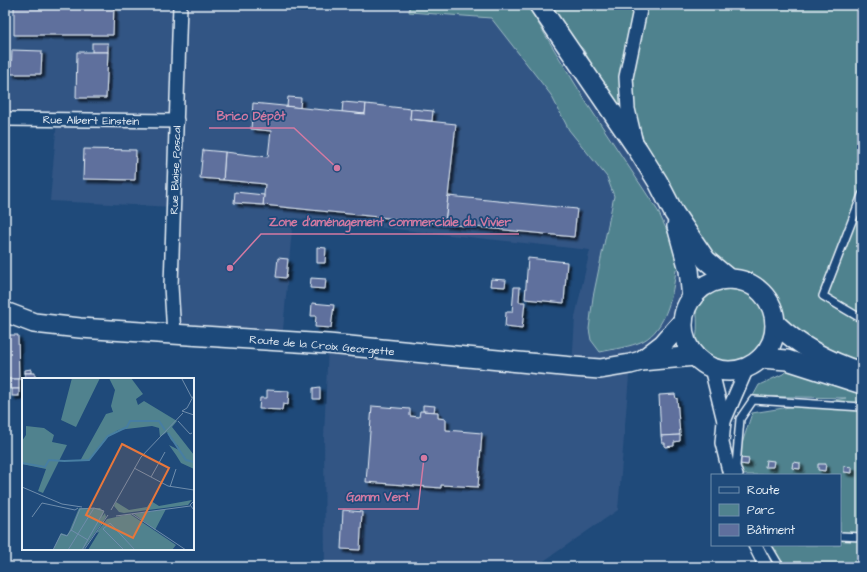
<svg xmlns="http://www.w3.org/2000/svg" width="867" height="572" font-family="'Architects Daughter',sans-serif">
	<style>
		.built { fill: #325584 }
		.green { fill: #50828e; stroke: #9cbac3 }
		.building { fill: #5f6f9d; stroke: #e8f1f8; filter: url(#shadow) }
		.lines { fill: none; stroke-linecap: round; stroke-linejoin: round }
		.lane-casing { stroke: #e8f1f8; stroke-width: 10 }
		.street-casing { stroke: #e8f1f8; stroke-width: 16 }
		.secondary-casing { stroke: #e8f1f8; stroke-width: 22 }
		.lane { stroke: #1f4a7a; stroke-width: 7 }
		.street { stroke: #1f4a7a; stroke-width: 13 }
		.secondary { stroke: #1f4a7a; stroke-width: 19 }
		.labels { text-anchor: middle; stroke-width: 3.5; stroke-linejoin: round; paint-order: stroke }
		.street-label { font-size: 11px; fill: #e8f1f8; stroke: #1f4a7a }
		.inset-river { fill: none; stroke: #477ea2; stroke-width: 2 }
		.inset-road { fill: none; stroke: #6f8dac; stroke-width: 1 }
		.view { fill: #e8773b; fill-opacity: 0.15; stroke: #e8773b; stroke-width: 2 }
		.inset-edge { fill: none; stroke: #e8f1f8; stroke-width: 2 }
		.leader { fill: none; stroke: #d37aa2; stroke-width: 1.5 }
		.callout-dot { fill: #d37aa2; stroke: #1f4a7a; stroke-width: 1.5 }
		.callout-label { font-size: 12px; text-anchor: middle; font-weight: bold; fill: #d37aa2; stroke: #1f4a7a; stroke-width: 3.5; stroke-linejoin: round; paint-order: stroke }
	</style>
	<defs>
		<filter id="shadow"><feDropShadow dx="3.5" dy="3.5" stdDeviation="1" flood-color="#0009"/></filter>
	</defs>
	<rect width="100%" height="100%" fill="#1f4a7a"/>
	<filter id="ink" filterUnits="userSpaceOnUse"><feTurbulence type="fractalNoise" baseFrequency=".025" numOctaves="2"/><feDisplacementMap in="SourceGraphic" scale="8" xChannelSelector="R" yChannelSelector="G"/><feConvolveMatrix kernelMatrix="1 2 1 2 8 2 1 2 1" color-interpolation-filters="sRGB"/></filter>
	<g filter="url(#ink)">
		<path class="built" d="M5,5H531L634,161L672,226L686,289L669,331L630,364L618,510L535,567H325L324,437L328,344L572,367L575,317L590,250L293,218L282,341L174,334V207L50,201L57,120L5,119Z"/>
		<g class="green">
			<path d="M410,5H527L588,105L658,211L683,266L676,270C673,294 666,329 643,341C630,347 614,349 600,352L591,340L589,329L593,297L614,196L607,177L569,130L551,95L491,18L409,12Z"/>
			<path d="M539,5H637L623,107L614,102L583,49Z"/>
			<path d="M648,5H862V366L841,360L787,326L782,310L771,289L757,278L716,264L693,232L669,182L646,146L634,113L632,91L633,73Z"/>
			<path d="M724,287C810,291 748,411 695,343C698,336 698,312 695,305L711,291Z"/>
			<path d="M791,367L862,390V567H774L763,545H840V475H737L734,468L752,413L846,398L753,396L759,385L783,374Z"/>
		</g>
		<g class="building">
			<path d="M14,5H114L113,35H14Z"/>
			<rect x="92" y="43" width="16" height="9"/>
			<path d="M12,50L42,51L41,74H11Z"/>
			<path d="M77,52H108L106,98H76Z"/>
			<path d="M288,97L301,98L300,108L287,106Z"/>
			<path d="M343,102L366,104L365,114L342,112Z"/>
			<path d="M253,103L365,114L366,104L411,109L410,119L456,124L445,224L263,205L265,184L223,180L225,152L268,157L271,131L251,129Z"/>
			<path d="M411,109L433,111L432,121L410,119Z"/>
			<path d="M84,149L136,150L135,180L83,179Z"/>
			<path d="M203,150L225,152L223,180L200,178Z"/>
			<path d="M235,192L264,195L263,205L234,203Z"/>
			<path d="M448,196L577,209L574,237L445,224Z"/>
			<path d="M317,247L326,248L325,263H317Z"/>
			<path d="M278,258L288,259L286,278L276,277Z"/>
			<path d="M528,258L567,262L564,303L525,299Z"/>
			<path d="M311,278L326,279L325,289L310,288Z"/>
			<path d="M491,279L506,280L505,287L490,286Z"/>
			<path d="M514,287H520L519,302H525L522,329L505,327L506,312H512Z"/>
			<path d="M312,303L334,305L331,328L315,327L316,316H311Z"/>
			<path d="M5,335H18L19,379H5Z"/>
			<path d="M31,369V373H25V370Z"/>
			<rect x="25" y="373" width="10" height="6"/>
			<rect x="10" y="379" width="9" height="10"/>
			<path d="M320,387V399H313V388Z"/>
			<rect x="12" y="389" width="7" height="7"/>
			<path d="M267,390L289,391L288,405L283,404L282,410L259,409L260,398H267Z"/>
			<path d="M675,394L676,399L677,398L680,435L661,436L659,395Z"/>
			<path d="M423,405L435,406L434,412L423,411Z"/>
			<path d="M372,406L410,409V416L419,417L420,411L438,412V418L446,419V430L482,433L478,487L441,485V488L366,482Z"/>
			<path d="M680,435V441L674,442V446L665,447V443H662L661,436Z"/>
			<path d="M740,458L749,459L748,465L739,464Z"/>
			<path d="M766,460L774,461L773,467H765Z"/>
			<path d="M793,462L800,463V469L792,468Z"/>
			<path d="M818,464H826L825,471L818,470Z"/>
			<path d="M844,466L852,467V473L844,472Z"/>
			<path d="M343,510L362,512L360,550L341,549Z"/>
		</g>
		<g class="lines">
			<g class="lane-casing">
				<g id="lane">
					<path d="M862,195L823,296L862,319"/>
					<path d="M739,475L736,466L740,419L753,400L862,407"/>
					<path d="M840,536L862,537"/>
					<path d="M767,545L780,567"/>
				</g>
			</g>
			<g class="street-casing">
				<g id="street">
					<path d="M5,119L177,121"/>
					<path d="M635,139L628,109L626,77L641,5"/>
					<path d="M174,334L171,286L180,5"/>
					<path d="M711,368L724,421L722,443L730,475"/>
					<path d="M724,421L747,368"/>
					<path d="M755,545L766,567"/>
				</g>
			</g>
			<g class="secondary-casing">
				<g id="secondary">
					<path d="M539,5L638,150L658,182L674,213L706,260L729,279"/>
					<path d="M677,226L689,270L692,298"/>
					<circle cx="729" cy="325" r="46"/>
					<path d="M5,312L34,323L80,328L328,344L573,367L600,369L630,364L641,361L695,356"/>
					<path d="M775,323C799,346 829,362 861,372"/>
					<path d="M761,358L787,360L862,384"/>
					<path d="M641,361L663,344L683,321"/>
				</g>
			</g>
			<use href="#lane" class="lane"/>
			<use href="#street" class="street"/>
			<use href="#secondary" class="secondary"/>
		</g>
	</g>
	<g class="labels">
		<g class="street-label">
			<text transform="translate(91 120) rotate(1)" y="4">Rue Albert Einstein</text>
			<text transform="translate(175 170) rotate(-88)" y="4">Rue Blaise Pascal</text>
			<text transform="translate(322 345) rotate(5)" y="4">Route de la Croix Georgette</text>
		</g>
	</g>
	<g transform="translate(22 378)">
		<rect width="172" height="172" fill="#1f4a7a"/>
		<path d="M50,0H78L54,49L39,42ZM87,0H109L121,16L114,21L116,27L122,23L155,43L150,49L172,77V91L159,85L154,77L147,67L157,72L156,68L149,62L145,54L138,59L137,50L130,48L96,52L86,59L67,82L58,83L84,36L91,34L89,28L93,12ZM4,48L22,50L32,57L30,64L45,67L21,115L16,113L24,91L0,86V63L4,57ZM170,122L166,127L102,135L97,134L92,128L94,124L107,132L125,129L129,123L137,128ZM57,130H78L82,134L80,139L83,135L84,139L61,172H31L39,155L45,157L47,154ZM144,131L133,152L112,136ZM108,136L154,167L150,172H66L77,154L74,155L85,141Z" fill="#50828e"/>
		<path class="inset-river" d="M146,55L164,82L172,84M42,83L67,82L86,58L105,49L108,43H137L143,52M0,85L23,89L27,82L42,83"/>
		<path class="inset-road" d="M160,1L170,20M172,17L165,30L160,33L172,37M156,43L168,56L170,55M112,90L146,108L172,112M129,99L143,74M0,109L40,126L60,129M148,109L154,91M172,123L168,127L172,132M89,132L119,79L161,35M110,136L164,172M94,138L168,128M10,139L20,125L53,132L56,130M49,153L58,131L72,130L82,133L60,172M31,172L39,156L45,158L49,152L66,162M46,172L72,130M62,172L86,137M102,172L81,151L88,145L113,172"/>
		<path class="view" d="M100,66L147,90L111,160L64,137Z"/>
		<rect width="172" height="172" class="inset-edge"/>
	</g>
	<path class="leader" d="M337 168L294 128H209M230 268L261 234H519M424 458L418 509H338"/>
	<g class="callout-dot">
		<circle cx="337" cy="168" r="4"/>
		<circle cx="230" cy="268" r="4"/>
		<circle cx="424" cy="458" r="4"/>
	</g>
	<g class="callout-label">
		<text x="251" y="120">Brico Dépôt</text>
		<text x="390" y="226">Zone d'aménagement commerciale du Vivier</text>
		<text x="378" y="501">Gamm Vert</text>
	</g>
	<rect width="867" height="572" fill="none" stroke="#1f4a7a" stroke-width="20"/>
	<rect x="10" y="10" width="847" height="552" fill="none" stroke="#e8f1f8" stroke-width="1.5" filter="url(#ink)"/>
	<rect x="711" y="474" width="130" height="72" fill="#1f4a7a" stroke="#6f8dac"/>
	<rect x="719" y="487" width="20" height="6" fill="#1f4a7a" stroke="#6f8dac"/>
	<text x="747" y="494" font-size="12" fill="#e8f1f8">Route</text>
	<rect x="719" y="504" width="20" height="12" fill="#50828e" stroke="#6f8dac"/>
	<text x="747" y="514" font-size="12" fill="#e8f1f8">Parc</text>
	<rect x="719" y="524" width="20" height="12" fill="#5f6f9d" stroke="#6f8dac"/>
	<text x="747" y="534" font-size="12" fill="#e8f1f8">Bâtiment</text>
</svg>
